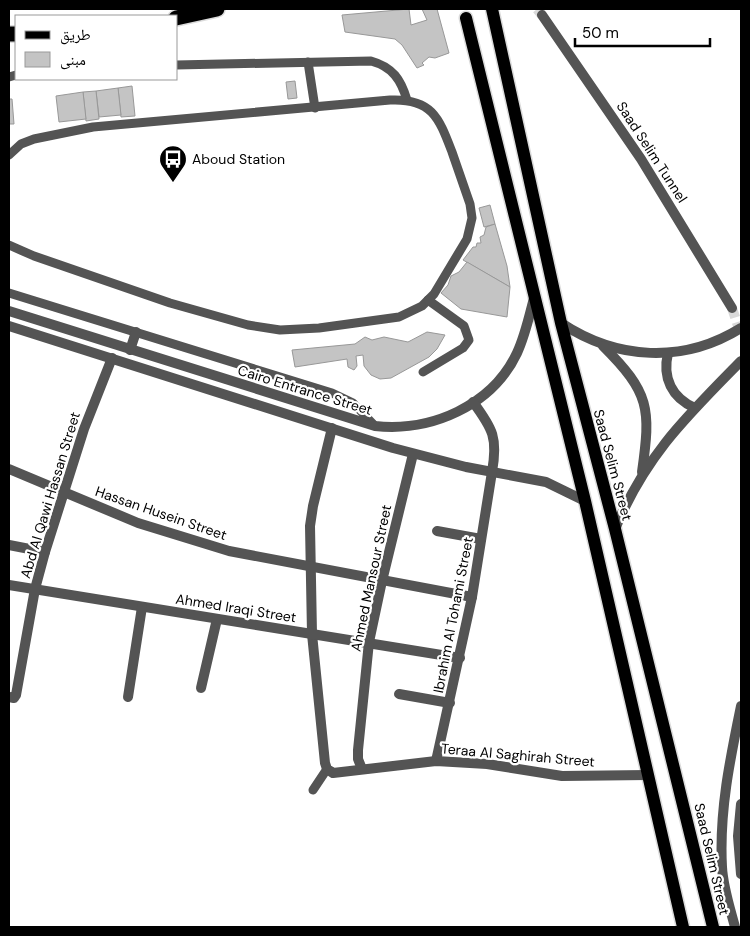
<svg xmlns="http://www.w3.org/2000/svg" width="750" height="936" font-family="'DM Sans','Noto Naskh Arabic',sans-serif">
	<style>
		.building { fill: #c4c4c4; stroke: #989898 }
		.lines { fill: none; stroke-linecap: round; stroke-linejoin: round }
		.tertiary-tunnel { stroke: #d9d9d9; stroke-width: 10; stroke-dasharray: 10 5; stroke-linecap: butt }
		.primary-casing { stroke: #dbdbdb; stroke-width: 15 }
		.motorway-casing { stroke: #dbdbdb; stroke-width: 18 }
		.service { stroke: #545454; stroke-width: 9 }
		.minor { stroke: #545454; stroke-width: 10 }
		.tertiary { stroke: #545454; stroke-width: 10 }
		.primary { stroke: #000; stroke-width: 12 }
		.motorway { stroke: #000; stroke-width: 15 }
		.labels { text-anchor: middle; stroke-width: 4.5; stroke-linejoin: round; paint-order: stroke }
		.street-label { font-size: 14px; fill: #000; stroke: #fff }
		.poi-label { font-size: 14px; fill: #000; stroke: #fff; text-anchor: start }
	</style>
	<rect width="100%" height="100%" fill="#fff"/>
	<g class="building">
		<path d="M409,9L411,25L427,20L422,9H437L449,53L435,58L429,57L422,63L424,65L417,68L402,45L395,39L345,32L342,15Z"/>
		<path d="M295,81L297,98L288,99L286,82Z"/>
		<path d="M132,86L135,116L121,117L118,88Z"/>
		<path d="M118,88L121,115L99,117L96,91Z"/>
		<path d="M96,91L99,119L86,121L83,92Z"/>
		<path d="M83,92L86,119L59,122L56,96Z"/>
		<path d="M9,99H12L14,124H9Z"/>
		<path d="M490,205L495,224L484,227L479,208Z"/>
		<path d="M495,224L507,266L510,287L463,260L473,247H476L477,243H481L480,237L484,235L486,227Z"/>
		<path d="M467,262L510,287L507,317L461,309L441,293L448,285L451,276L459,272Z"/>
		<path d="M427,332L445,335L437,349L429,357L391,378L380,379L371,375L364,366L363,355L356,356L357,366L354,370L348,367L347,359L295,367L292,350L355,344L365,337L372,340L384,337L408,342Z"/>
	</g>
	<g class="lines">
		<g class="tertiary-tunnel">
			<path d="M537,9L542,15"/>
			<path d="M732,308L741,335"/>
		</g>
		<g class="primary-casing">
			<g id="primary">
				<path d="M492,9L561,323L615,529L713,927"/>
				<path d="M466,18L585,501L683,927"/>
			</g>
		</g>
		<g class="motorway-casing">
			<g id="motorway">
				<path d="M176,18L217,9"/>
				<path d="M9,34H16"/>
			</g>
		</g>
		<g class="service">
			<path d="M308,62L315,108"/>
			<path d="M176,65L371,61C393,67 401,80 407,100"/>
			<path d="M9,77L16,75"/>
			<path d="M9,155L21,144L34,139L93,127L390,100C432,98 439,118 452,152C458,169 464,187 470,204L472,218L467,239L434,294L422,306L399,317L319,328L280,330L248,325L170,303L34,256L9,245"/>
			<path d="M9,293L332,393L353,403L375,426"/>
			<path d="M423,372L463,348L469,340L464,326L428,300"/>
			<path d="M313,790L327,769"/>
		</g>
		<g class="minor">
			<path d="M332,428L313,506L310,526L312,634L325,763L327,769L333,773L436,761L487,764L562,776L648,775"/>
			<path d="M9,469L138,523L229,551L472,597"/>
			<path d="M437,531L481,539"/>
			<path d="M9,545L45,552"/>
			<path d="M9,585L460,658"/>
			<path d="M201,688L217,619"/>
			<path d="M399,694L450,703"/>
			<path d="M9,697L14,698L16,695L35,589L45,552L84,429L112,358"/>
			<path d="M128,697L142,607"/>
			<path d="M436,761L472,597L492,472"/>
			<path d="M362,769L358,759V750L369,642L382,581L413,454"/>
		</g>
		<g class="tertiary">
			<path d="M542,15L641,159L732,308"/>
			<path d="M9,311L375,426C431,432 492,406 517,353C525,336 529,317 534,298"/>
			<path d="M561,323C617,360 683,364 741,328"/>
			<path d="M9,326L393,448L466,467L546,482L585,501"/>
			<path d="M603,346C650,393 651,408 642,472"/>
			<path d="M130,350L136,332"/>
			<path d="M668,353C662,378 672,398 695,408"/>
			<path d="M473,402C493,429 498,438 492,472"/>
			<path d="M615,529C646,455 686,417 741,361"/>
			<path d="M741,804L738,836L741,874"/>
			<path d="M735,927C730,908 723,887 722,867C719,812 730,759 741,706"/>
		</g>
		<use href="#primary" class="primary"/>
		<use href="#motorway" class="motorway"/>
	</g>
	<defs>
		<g id="bus-pin" transform="scale(1.4375)"><path d="M0 17L-7.5 6A9.5 9.5 0 1 1 7.5 6Z" fill="#000" stroke="#fff"/><path d="M-5-6H5V4H4V6H2V4H-2V6H-4V4H-5ZM-3.5-4V0h7V-4ZM-3.5 1.2v1.5H-2V1.2ZM2 1.2v1.5H3.5V1.2Z" fill="#fff"/></g>
	</defs>
	<g fill-rule="evenodd">
		<use href="#bus-pin" x="173" y="159"/>
	</g>
	<g class="labels">
		<g class="street-label">
			<text transform="translate(652 152) rotate(57)" y="5">Saad Selim Tunnel</text>
			<text transform="translate(305 390) rotate(17)" y="5">Cairo Entrance Street</text>
			<text transform="translate(613 465) rotate(75)" y="5">Saad Selim Street</text>
			<text transform="translate(50 495) rotate(-73)" y="5">Abd Al Qawi Hassan Street</text>
			<text transform="translate(161 513) rotate(19)" y="5">Hassan Husein Street</text>
			<text transform="translate(371 578) rotate(-78)" y="5">Ahmed Mansour Street</text>
			<text transform="translate(236 608) rotate(9)" y="5">Ahmed Iraqi Street</text>
			<text transform="translate(453 615) rotate(-79)" y="5">Ibrahim Al Tohami Street</text>
			<text transform="translate(518 755) rotate(5)" y="5">Teraa Al Saghirah Street</text>
			<text transform="translate(712 859) rotate(77)" y="5">Saad Selim Street</text>
		</g>
		<g class="poi-label">
			<text x="192" y="164">Aboud Station</text>
		</g>
	</g>
	<rect width="750" height="936" fill="none" stroke="#000000" stroke-width="20"/>
	<rect x="15" y="15" width="162" height="65" fill="#ffffff" stroke="#999999"/>
	<rect x="25" y="31" width="25" height="8" fill="#000000" stroke="#999999"/>
	<text x="60" y="40" font-size="15" fill="#000000">طريق</text>
	<rect x="25" y="52" width="25" height="15" fill="#c4c4c4" stroke="#999999"/>
	<text x="60" y="65" font-size="15" fill="#000000">مبنى</text>
	<path d="M575 38v8h135v-8" fill="none" stroke="#000000" stroke-width="2.5"/>
	<text x="582" y="38" font-size="15" fill="#000000" stroke="#ffffff" stroke-width="4" paint-order="stroke">50 m</text>
</svg>
